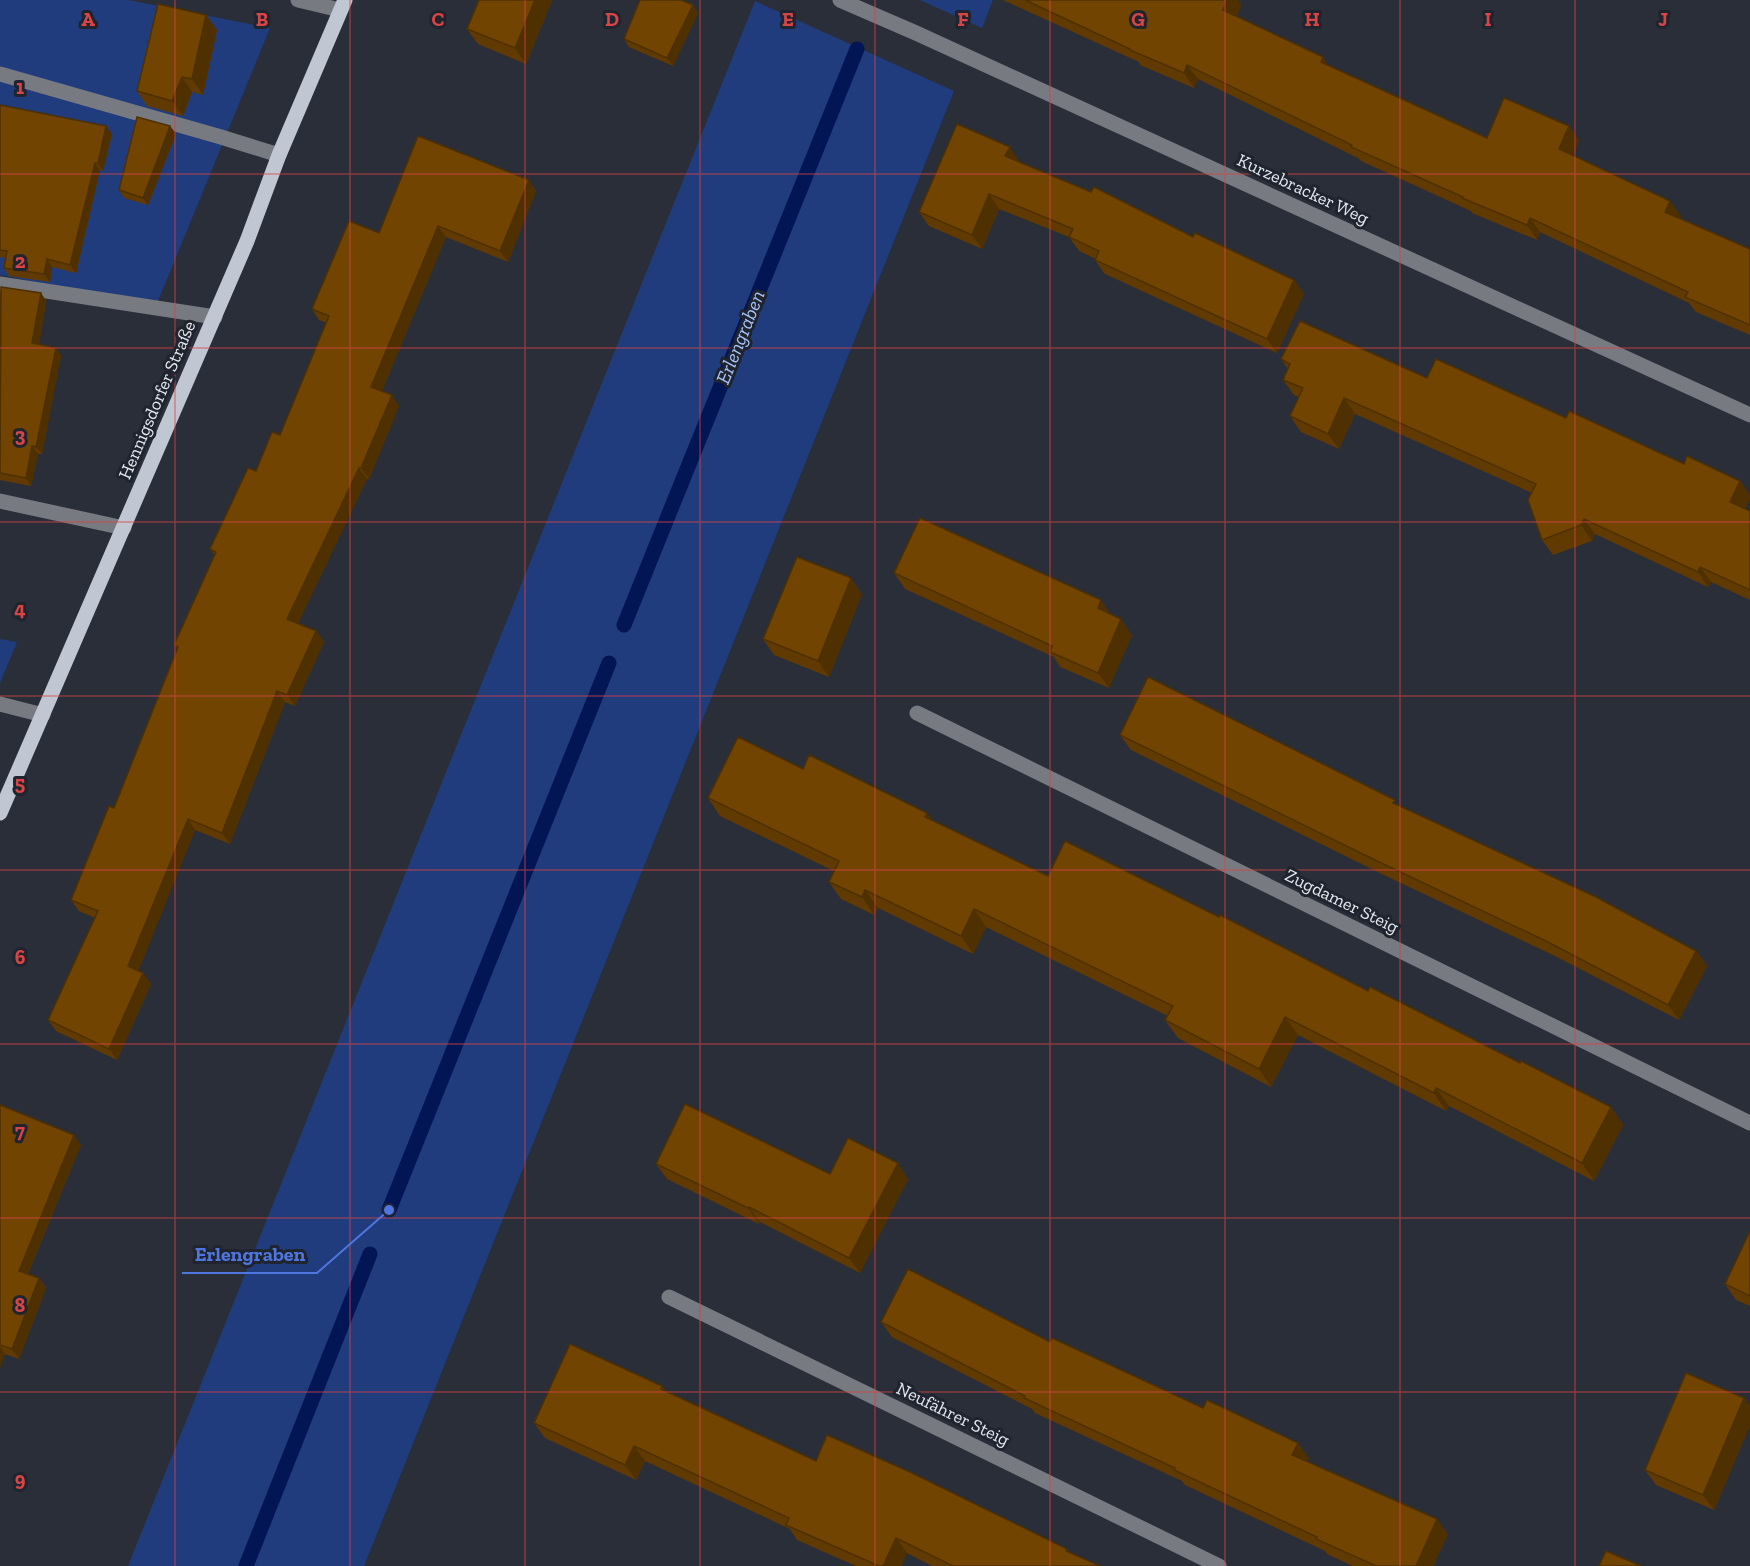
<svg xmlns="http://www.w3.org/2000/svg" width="1750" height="1566" font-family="'Zilla Slab',serif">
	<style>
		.green { fill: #213c7c }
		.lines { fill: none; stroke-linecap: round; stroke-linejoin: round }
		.stream { stroke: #021655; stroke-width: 15 }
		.minor { stroke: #777a80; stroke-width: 15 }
		.major { stroke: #c1c7d2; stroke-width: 15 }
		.wall { fill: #613a02 }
		.shaded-wall { fill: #4f3001 }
		.building { fill: #714402; stroke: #4f3001; stroke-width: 1.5 }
		.grid { fill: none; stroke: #d84546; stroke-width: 1.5; stroke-opacity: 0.55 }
		.labels { text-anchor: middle; stroke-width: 6; stroke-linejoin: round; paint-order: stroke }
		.street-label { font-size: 18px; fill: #e5e9f0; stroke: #1f242e }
		.water-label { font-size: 20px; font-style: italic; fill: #a7c4fe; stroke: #1f242e }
		.grid-label { font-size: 20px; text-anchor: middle; font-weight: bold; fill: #d84546; stroke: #1f242e; stroke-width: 6; stroke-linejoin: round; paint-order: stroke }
		.leader { fill: none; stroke: #4f75de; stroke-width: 2 }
		.callout-dot { fill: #4f75de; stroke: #1f242e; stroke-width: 2 }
		.callout-label { font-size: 20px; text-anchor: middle; font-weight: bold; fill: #4f75de; stroke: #1f242e; stroke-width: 6; stroke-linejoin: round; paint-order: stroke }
	</style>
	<rect width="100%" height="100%" fill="#292e39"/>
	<g class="green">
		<path d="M0,0H128L270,28L156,306L0,275Z"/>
		<path d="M920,0H993L982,28Z"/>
		<path d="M755,1L954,91L364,1566H128Z"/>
		<path d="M0,639L17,642L0,683Z"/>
	</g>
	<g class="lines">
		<g class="stream">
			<path d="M624,625L857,49"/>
			<path d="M389,1210L609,663"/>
			<path d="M246,1566L370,1254"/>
		</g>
		<g class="minor">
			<path d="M298,0L340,10"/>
			<path d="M840,0L916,33L1750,415"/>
			<path d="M0,74L221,137L279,155"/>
			<path d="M0,284L215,317"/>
			<path d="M0,501L124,528"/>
			<path d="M0,704L43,715"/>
			<path d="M917,713L1750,1123"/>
			<path d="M669,1297L1219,1566"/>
		</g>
		<path class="major" d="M0,813L247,241L279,155L345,0"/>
	</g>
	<g class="wall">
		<path d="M479,0H552L526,64L478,44L467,29Z"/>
		<path d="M1003,0H1238L1241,5L1237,16L1329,66L1487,138L1579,140L1573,155L1681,216L1680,218L1750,249V335L1696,312L1689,303L1540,232L1537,240L1472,213L1471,211L1361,161L1358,158L1198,79L1194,88L1140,65L1139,62Z"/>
		<path d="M693,5L698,13L673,66L629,47L624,39Z"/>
		<path d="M206,15L217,30L203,95L192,92L183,116L147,106L137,91Z"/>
		<path d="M0,105L112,134L103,171L100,170L76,273L52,267L50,282L9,276L4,268L6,258L0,257Z"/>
		<path d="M170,126L176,134L148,205L124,198L119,190Z"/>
		<path d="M1019,161V162L1294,280L1304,294L1277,353L1105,274L1095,260L1096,259L1079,251L1069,237L999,209L982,249L929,226L919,212Z"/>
		<path d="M529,180L536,191L508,262L446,237L382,391L399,406L369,479H367L298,623L316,631L324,642L295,706L285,702L230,844L195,830L138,971L143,973L151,984L117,1060L56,1031L48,1020L95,918L79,911L71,900L114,808L177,649L174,645L215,556L210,549L256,471L280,435L327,323L319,320L312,309L379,233Z"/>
		<path d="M0,290L41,293L46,301L39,345L56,348L61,356L42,454H38L31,486L0,480Z"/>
		<path d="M1281,359L1427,378L1566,418L1684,464L1740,481L1750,495V498L1745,509L1750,511V600L1711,582L1708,587L1595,534L1592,541L1553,555L1542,540L1532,493L1355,414L1339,449L1301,432L1290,416L1299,397L1294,395L1283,380L1288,369Z"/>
		<path d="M894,573L1132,635L1109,688L1060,667L1054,657L905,589Z"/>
		<path d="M862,594L829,677L774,655L763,639Z"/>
		<path d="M1120,735L1399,806L1696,951L1707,966L1679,1020L1557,957L1386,876L1131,750Z"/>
		<path d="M708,798L927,813L933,821L1048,876L1368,991L1520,1063L1611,1107L1623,1125L1594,1181L1449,1106L1446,1111L1298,1035L1271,1087L1178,1038L1165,1020L1168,1016L986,927L973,954L878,908L874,915L841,899L829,882L834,871L720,816Z"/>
		<path d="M0,1105L81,1145L28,1274L39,1278L46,1288L19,1359L5,1354L0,1367Z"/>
		<path d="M656,1164L830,1174L908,1179L860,1273L760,1222L759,1224L667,1179Z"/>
		<path d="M1750,1231V1306L1736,1300L1725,1284Z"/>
		<path d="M881,1322L1050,1342L1309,1458L1307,1462L1448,1534L1433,1566H1353L1327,1554L1325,1551L1185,1485L1182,1481L1035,1413L1032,1409L892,1337Z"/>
		<path d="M662,1386L665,1390L816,1461L1067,1549L1069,1552L1100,1566H932L907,1553L901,1566H856L797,1540L790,1529L645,1461L636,1480L545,1438L534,1423Z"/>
		<path d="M1744,1398L1750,1406V1425L1714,1510L1656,1485L1645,1470Z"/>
	</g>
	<g class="shaded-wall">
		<path d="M535,0H552L526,64L515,48Z"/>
		<path d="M1227,0H1238L1241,5L1233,24L1223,10Z"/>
		<path d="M693,5L698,13L673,66L667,58Z"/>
		<path d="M206,15L217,30L203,95L192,79Z"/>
		<path d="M1323,57L1333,72L1321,62Z"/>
		<path d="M1187,65L1198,79L1194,88L1184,73Z"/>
		<path d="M182,77L192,92L183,116L172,101Z"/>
		<path d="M106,126L112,134L103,171L98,163Z"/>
		<path d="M170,126L176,134L148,205L143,198Z"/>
		<path d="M1569,126L1579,140L1570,163L1559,149Z"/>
		<path d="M1010,147L1019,161L1015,170L1005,156Z"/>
		<path d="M95,163L100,170L76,273L70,265Z"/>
		<path d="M529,180L536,191L508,262L500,251Z"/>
		<path d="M989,194L999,209L982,249L972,235Z"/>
		<path d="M1670,201L1681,216L1676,226L1665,212Z"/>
		<path d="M1530,218L1540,232L1537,240L1527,225Z"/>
		<path d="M438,226L446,237L379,398L371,387Z"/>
		<path d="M47,259L52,267L50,282L44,274Z"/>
		<path d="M1294,280L1304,294L1277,353L1267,339Z"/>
		<path d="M41,293L46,301L38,351L32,343Z"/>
		<path d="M56,348L61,356L42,454L36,447Z"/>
		<path d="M392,395L399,406L369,479L361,468Z"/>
		<path d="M1344,398L1355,414L1339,449L1328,434Z"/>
		<path d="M32,446L38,454L31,486L26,478Z"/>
		<path d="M359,468L367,479L295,630L287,619Z"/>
		<path d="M1740,481L1750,495V498L1741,518L1730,502Z"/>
		<path d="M1584,519L1595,534L1592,541L1581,525Z"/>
		<path d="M1700,567L1711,582L1708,587L1698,572Z"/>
		<path d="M851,578L862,594L829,677L818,661Z"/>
		<path d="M1101,600L1112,616L1098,608Z"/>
		<path d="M1121,619L1132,635L1109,688L1098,673Z"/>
		<path d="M316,631L324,642L295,706L287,695Z"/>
		<path d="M277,691L285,702L230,844L222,833Z"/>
		<path d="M927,813L940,831L925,817Z"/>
		<path d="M188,819L195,830L136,977L128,966Z"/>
		<path d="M865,890L878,908L874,915L862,897Z"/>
		<path d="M974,909L986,927L973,954L961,936Z"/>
		<path d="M1696,951L1707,966L1679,1020L1668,1005Z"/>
		<path d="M143,973L151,984L117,1060L109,1049Z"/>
		<path d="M1285,1017L1298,1035L1271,1087L1259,1069Z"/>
		<path d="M1436,1088L1449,1106L1446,1111L1434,1093Z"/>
		<path d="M1611,1107L1623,1125L1594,1181L1582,1163Z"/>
		<path d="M74,1135L81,1145L25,1280L19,1271Z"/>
		<path d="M898,1163L908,1179L860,1273L849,1258Z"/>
		<path d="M749,1207L760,1222L759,1224L748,1208Z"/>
		<path d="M39,1278L46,1288L19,1359L12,1349Z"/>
		<path d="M0,1347L5,1354L0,1367Z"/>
		<path d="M1744,1398L1750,1406V1425L1714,1510L1703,1495Z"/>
		<path d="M1298,1443L1309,1458L1303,1470L1292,1455Z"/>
		<path d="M634,1446L645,1461L636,1480L625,1465Z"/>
		<path d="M1437,1519L1448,1534L1433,1566H1416Z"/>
		<path d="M896,1538L907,1553L901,1566H883Z"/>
	</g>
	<g class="building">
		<path d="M479,0H535L515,48L467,29Z"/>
		<path d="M640,0H681L693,5L667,58L624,39Z"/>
		<path d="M1025,0H1227L1223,10L1323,57L1321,62L1487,138L1504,98L1569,126L1559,149L1670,201L1665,212L1750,249V325L1685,297L1688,292L1530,218L1527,225L1462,198L1463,197L1351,147L1352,145L1187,65L1184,73L1130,50V49Z"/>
		<path d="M158,4L206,15L192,79L182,77L172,101L137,91Z"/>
		<path d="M0,105L106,126L98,163H95L70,265L47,259L44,274L4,268L7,251L0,250Z"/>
		<path d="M137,117L170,126L143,198L119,190Z"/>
		<path d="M957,124L1010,147L1005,156L1091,192L1094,187L1193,237L1195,233L1294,280L1267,339L1095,260L1099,251L1069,237L1073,229L989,194L972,235L919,212Z"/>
		<path d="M418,136L529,180L500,251L438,226L371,387L392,395L361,468H359L287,619L316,631L287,695L277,691L222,833L188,819L128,966L143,973L109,1049L48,1020L98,911L71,900L109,806L114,808L178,647L174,645L216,552L210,549L248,468L256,471L272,432L280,435L329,316L312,309L349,221L379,233Z"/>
		<path d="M1,287L41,293L32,343L56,348L36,447L32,446L26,478L0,473Z"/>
		<path d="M1300,321L1427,378L1436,359L1566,418L1569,411L1684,464L1687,456L1740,481L1730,502L1750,511V590L1700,567L1698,572L1584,519L1581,525L1542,540L1528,500L1536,484L1344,398L1328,434L1290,416L1303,388L1283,380L1290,364L1281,359Z"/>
		<path d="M920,518L1101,600L1098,608L1121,619L1098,673L1050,652L1052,646L894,573Z"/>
		<path d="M797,557L851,578L818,661L763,639Z"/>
		<path d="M1148,677L1395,800L1393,803L1596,897L1696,951L1668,1005L1546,941L1375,860L1120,735Z"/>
		<path d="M738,737L803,769L809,755L927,813L925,817L1048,876L1065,841L1219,917L1220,915L1368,991L1370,987L1520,1063L1521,1061L1611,1107L1582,1163L1436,1088L1434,1093L1285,1017L1259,1069L1165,1020L1173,1006L974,909L961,936L865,890L862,897L829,882L839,861L708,798Z"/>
		<path d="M685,1104L830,1174L848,1138L898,1163L849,1258L749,1207L748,1208L656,1164Z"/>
		<path d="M0,1105L74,1135L19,1271L39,1278L12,1349L0,1345Z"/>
		<path d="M1750,1231V1296L1725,1284Z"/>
		<path d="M908,1269L1050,1342L1052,1338L1203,1408L1207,1400L1298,1443L1292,1455L1437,1519L1416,1566H1376L1316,1539L1317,1537L1174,1470L1175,1468L1024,1398L1025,1396L881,1322Z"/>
		<path d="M570,1344L662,1386L661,1389L816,1461L827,1435L912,1473L1067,1549L1066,1551L1100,1566H953L896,1538L883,1566H879L786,1525L789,1518L634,1446L625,1465L534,1423Z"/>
		<path d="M1686,1373L1744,1398L1703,1495L1645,1470Z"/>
		<path d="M1606,1551L1641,1566H1599Z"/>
	</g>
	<path class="grid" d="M175,0V1566M350,0V1566M525,0V1566M700,0V1566M875,0V1566M1050,0V1566M1225,0V1566M1400,0V1566M1575,0V1566M0,174H1750M0,348H1750M0,522H1750M0,696H1750M0,870H1750M0,1044H1750M0,1218H1750M0,1392H1750"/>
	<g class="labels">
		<g class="street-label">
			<text transform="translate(1303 189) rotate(25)" y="6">Kurzebracker Weg</text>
			<text transform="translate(157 400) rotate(-67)" y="6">Hennigsdorfer Straße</text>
			<text transform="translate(1342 901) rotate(26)" y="6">Zugdamer Steig</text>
			<text transform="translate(953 1414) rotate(26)" y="6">Neufährer Steig</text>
		</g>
		<g class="water-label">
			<text transform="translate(740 337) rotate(-68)" y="7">Erlengraben</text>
		</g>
	</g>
	<g class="grid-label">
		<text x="88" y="26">A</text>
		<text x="262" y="26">B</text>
		<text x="438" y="26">C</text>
		<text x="612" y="26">D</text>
		<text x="788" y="26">E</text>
		<text x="963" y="26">F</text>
		<text x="1138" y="26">G</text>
		<text x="1312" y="26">H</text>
		<text x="1488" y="26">I</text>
		<text x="1663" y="26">J</text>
		<text x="20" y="94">1</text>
		<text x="20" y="268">2</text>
		<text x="20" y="442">3</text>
		<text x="20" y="616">4</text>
		<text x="20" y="790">5</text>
		<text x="20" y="964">6</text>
		<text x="20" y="1138">7</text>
		<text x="20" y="1312">8</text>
		<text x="20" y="1486">9</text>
	</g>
	<path class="leader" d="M389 1210L317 1273H182"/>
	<circle class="callout-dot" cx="389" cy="1210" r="6"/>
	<g class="callout-label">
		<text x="250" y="1261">Erlengraben</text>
	</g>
</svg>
